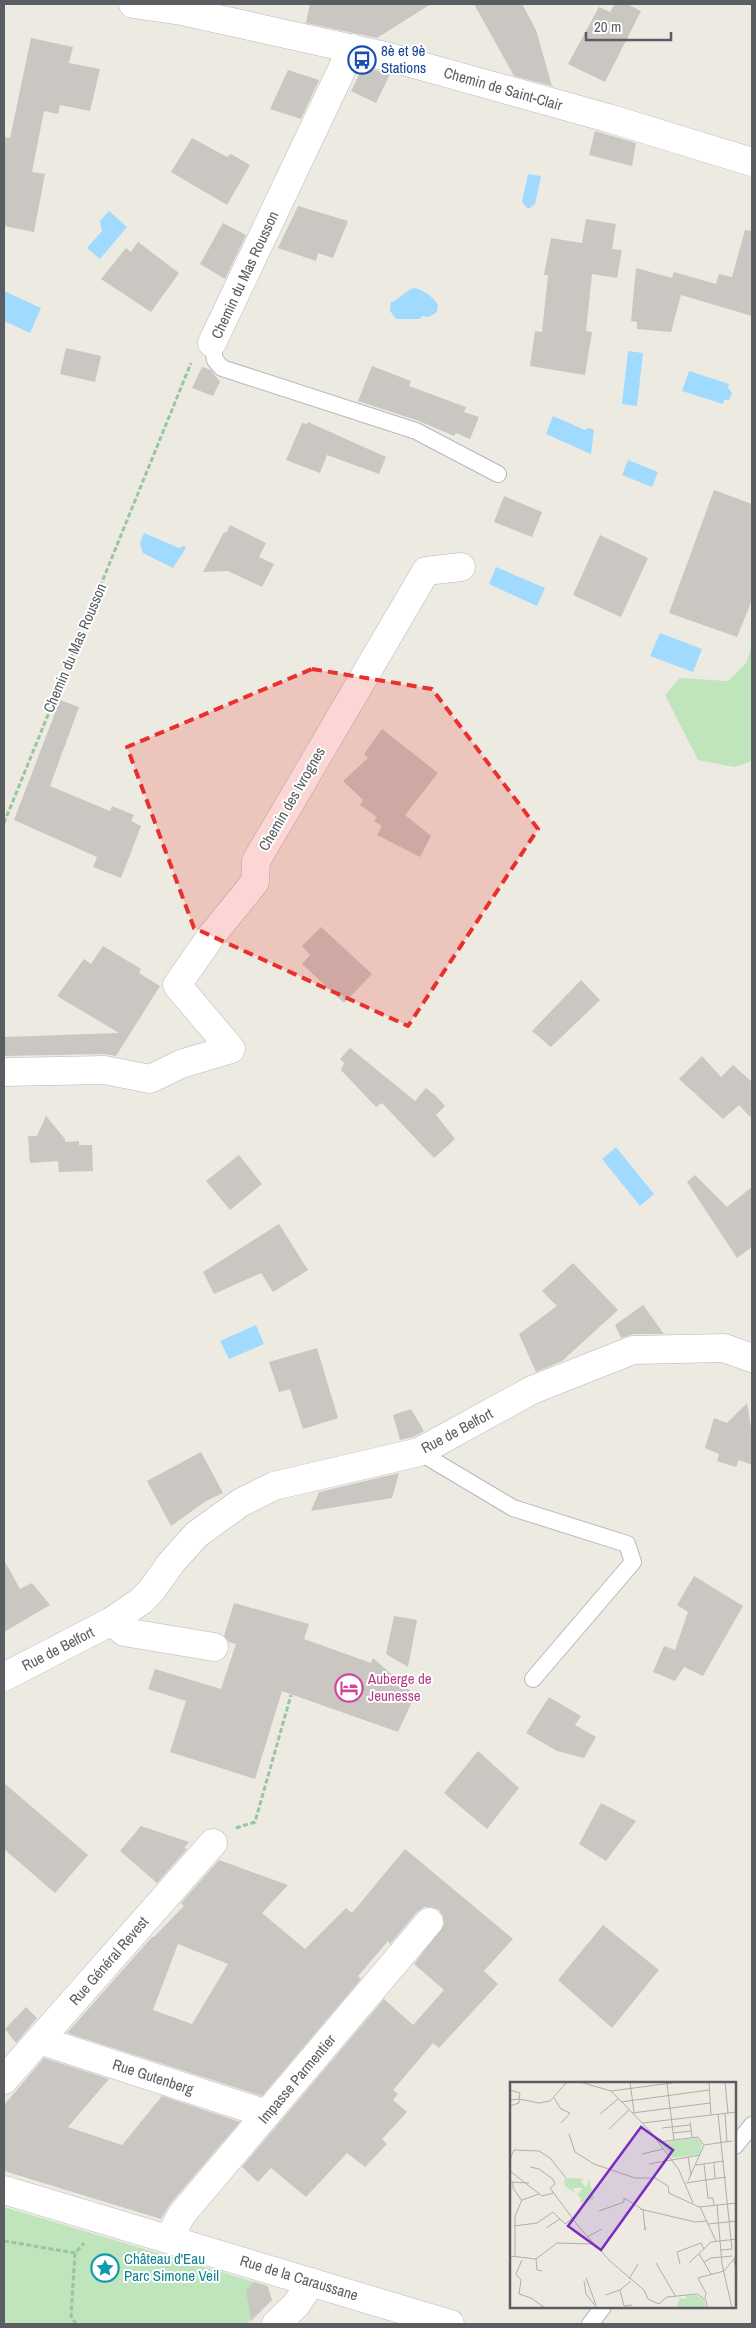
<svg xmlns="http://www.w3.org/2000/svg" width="756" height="2328" font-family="'Archivo Narrow',sans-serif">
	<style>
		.green { fill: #c0e5bd }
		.water { fill: #a0dbff }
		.building { fill: #cac6c1; fill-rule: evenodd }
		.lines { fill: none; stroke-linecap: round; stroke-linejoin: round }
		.lane-casing { stroke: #b4b8bc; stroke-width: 18 }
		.street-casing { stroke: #b4b8bc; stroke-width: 29 }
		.secondary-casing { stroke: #b5b9be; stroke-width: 29 }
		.path { stroke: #97c6a2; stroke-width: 3; stroke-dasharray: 5 2.5; stroke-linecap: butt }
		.lane { stroke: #fff; stroke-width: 16 }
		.street { stroke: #fff; stroke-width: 28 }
		.secondary { stroke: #fff; stroke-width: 28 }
		.marked { fill: #ea302b; fill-opacity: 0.2; stroke: #ea302b; stroke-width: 4; stroke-dasharray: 10 6; stroke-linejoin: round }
		.labels { text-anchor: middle; stroke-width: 4; stroke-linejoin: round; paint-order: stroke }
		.transit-label { font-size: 15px; fill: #164399; stroke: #fff; text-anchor: start }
		.street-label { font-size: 15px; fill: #5a5e63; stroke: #fff }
		.hotel-label { font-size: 15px; fill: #b23c85; stroke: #fff; text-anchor: start }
		.culture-label { font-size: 15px; fill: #0d838f; stroke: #fff; text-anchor: start }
		.inset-road { fill: none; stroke: #aeaeab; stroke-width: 1 }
		.view { fill: #7b2cbf; fill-opacity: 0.15; stroke: #7b2cbf; stroke-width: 2.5 }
		.inset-edge { fill: none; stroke: #5a5e63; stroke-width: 2.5 }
	</style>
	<rect width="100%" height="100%" fill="#edeae2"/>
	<g class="green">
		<path d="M752,643V761L734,767L698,760L665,695L680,678L728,681L747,662Z"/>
		<path d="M4,2207L268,2286L272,2300L246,2324H4Z"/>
	</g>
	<g class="water">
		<path d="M528,174L541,176L535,204L528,209L522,202Z"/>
		<path d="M109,211L127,227L100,259L87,248L102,231L100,221Z"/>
		<path d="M415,288C423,290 434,297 438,305L437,312L429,317L422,316L420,319H396L390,311L391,302C400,300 405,290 415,288Z"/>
		<path d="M4,291L41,308L30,333L4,321Z"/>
		<path d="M628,351L643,353L637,406L622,404Z"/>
		<path d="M689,371L729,384L728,388L732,393L729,400H724L723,404L682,391Z"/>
		<path d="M553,416L585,430L589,428L594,430L591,454L546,434Z"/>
		<path d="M628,460L658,472L652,487L622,475Z"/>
		<path d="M144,533L179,548L184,546L186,548L173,568L143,553L140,543Z"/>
		<path d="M496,567L545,588L537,606L489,584Z"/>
		<path d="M660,633L702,649L693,672L650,656Z"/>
		<path d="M616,1147L654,1194L640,1206L602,1159Z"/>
		<path d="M256,1325L264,1344L229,1359L220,1341Z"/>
	</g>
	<g class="building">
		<path d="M310,4H431L377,38L306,23Z"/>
		<path d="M474,4H522L536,30L552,86L514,76Z"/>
		<path d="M615,4H627L641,11L605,82L568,64L599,7L610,12Z"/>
		<path d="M31,38L73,47L69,63L100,69L90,111L60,105L58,114L44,111L32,172L45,174L34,232L4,226V137L10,138Z"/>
		<path d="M363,67L390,74L376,103L351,91Z"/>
		<path d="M288,70L319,80L301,119L270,109Z"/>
		<path d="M595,131L636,143L632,166L589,155Z"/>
		<path d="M192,138L227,157L231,154L250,165L227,205L171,172Z"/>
		<path d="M298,206L348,221L333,258L318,253L316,261L278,248Z"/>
		<path d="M586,219L616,224L612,249L622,250L617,278L592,274L586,331L592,332L585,375L530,366L535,331L542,332L548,275H544L551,238L582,243Z"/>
		<path d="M223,223L246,235L225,279L200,264Z"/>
		<path d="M745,230L752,231V316L681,295L671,332L637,329V322L631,321L636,268L672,278L674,272L716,284L719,274L732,277Z"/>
		<path d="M138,242L179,273L151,312L101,279L126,248L131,252Z"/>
		<path d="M66,348L101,356L95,382L60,374Z"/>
		<path d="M372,366L411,381L409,386L466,407L464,412L479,417L470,439L456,433L454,436L419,421L358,401Z"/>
		<path d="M202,367L211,370L220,382L213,396L192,388Z"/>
		<path d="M308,422L386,457L379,474L327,455L320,473L286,460L302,423L307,424Z"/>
		<path d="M714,490L752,504V600L737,637L669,613Z"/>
		<path d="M504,496L542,512L532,537L494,522Z"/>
		<path d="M230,525L266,543L259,557L274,564L262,587L228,571L203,572L224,532L226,533Z"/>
		<path d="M600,535L648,558L621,617L573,595Z"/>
		<path d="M60,700L79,707L50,786L110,811L112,806L134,815L131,821L141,826L121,878L93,867L97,857L14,820Z"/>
		<path d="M382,729L438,773L405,815L431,836L420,857L377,835L382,826L374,821L377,817L360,805L363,800L343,781L368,758L364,754Z"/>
		<path d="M321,927L372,974L344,1003L302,964L310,955L302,946Z"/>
		<path d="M103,946L141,969L139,973L160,986L116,1056L104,1054L4,1056V1037L119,1033L57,996L84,959L91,964Z"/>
		<path d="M581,980L600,1000L551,1047L532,1031Z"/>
		<path d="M350,1048L415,1101L426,1088L436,1096L445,1106L436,1115L455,1139L434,1158L382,1103L376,1107L341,1070L344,1063L340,1059Z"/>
		<path d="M702,1056L721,1077L733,1065L752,1082V1119L739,1105L723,1119L679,1079Z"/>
		<path d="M46,1116L65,1139V1142L79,1141V1145H92L93,1171L59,1172L58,1161L30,1163L28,1136H37Z"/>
		<path d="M239,1155L262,1184L230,1210L206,1181Z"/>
		<path d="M695,1175L727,1207L752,1187V1247L737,1258L687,1182Z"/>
		<path d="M279,1224L308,1270L273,1292L261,1273L214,1294L203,1272Z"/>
		<path d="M573,1263L618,1310L562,1361L536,1372L519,1334L557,1306L542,1291Z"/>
		<path d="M643,1305L664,1334H633L621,1338L615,1325Z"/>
		<path d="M317,1348L338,1418L303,1429L290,1389L279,1392L269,1362Z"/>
		<path d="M747,1403L752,1434V1465L739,1460L736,1467L717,1461L719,1454L705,1448L714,1418L727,1423Z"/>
		<path d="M411,1409L424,1431L413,1437L400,1440L393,1415Z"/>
		<path d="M201,1452L223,1493L206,1501L171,1526L147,1481Z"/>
		<path d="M399,1473L392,1498L311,1511L319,1492Z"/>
		<path d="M4,1560L20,1589L32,1583L50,1605L4,1632Z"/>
		<path d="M694,1576L743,1606L703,1676L684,1667L675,1681L653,1672L664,1646L675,1650L688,1612L677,1605Z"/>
		<path d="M234,1603L309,1624L304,1639L371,1663L373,1658L415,1695L398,1732L282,1691L255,1779L170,1752L186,1701L148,1689L155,1669L221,1689L236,1644L229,1642L224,1636Z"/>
		<path d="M394,1616L417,1620L408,1667L386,1654Z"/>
		<path d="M549,1697L581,1716L575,1725L596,1737L584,1758L557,1751L526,1733Z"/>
		<path d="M478,1751L519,1788L487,1829L444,1793Z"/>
		<path d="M4,1783L88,1855L55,1893L4,1849Z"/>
		<path d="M601,1803L636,1821L606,1861L579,1844Z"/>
		<path d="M141,1826L189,1842L184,1848L187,1849L157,1883L120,1851Z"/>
		<path d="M405,1849L513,1939L484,1971L498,1984L439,2048L433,2043L393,2090L398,2094L393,2100L407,2112L382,2139L387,2144L365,2167L347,2153L306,2197L271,2168L258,2182L242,2167L384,1999L413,2025L444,1990L414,1964L444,1925L443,1916L439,1910L432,1907H424L417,1912L390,1944L388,1941L358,1976L361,1979L262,2096L67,2033L152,1937H154L184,1906L181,1903L219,1860L288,1885L262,1913L305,1949L346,1908L352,1913ZM178,1944L228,1964L192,2024L153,2010Z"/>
		<path d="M603,1925L659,1970L612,2028L558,1980Z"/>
		<path d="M26,2007L37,2018L16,2043L5,2029Z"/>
		<path d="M44,2058L109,2079L68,2127L122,2145L162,2096L240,2122L170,2204L161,2219L4,2171V2105Z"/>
		<path d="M254,2282L267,2286L272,2300L251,2321L246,2290Z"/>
	</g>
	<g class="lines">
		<g class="lane-casing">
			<g id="lane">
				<path d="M212,343L215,360L222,368L416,431L498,474"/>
				<path d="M419,1452L513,1508L627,1544L633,1562L533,1679"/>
				<path d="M735,2146L752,2125"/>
				<path d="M590,2324L603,2307"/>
			</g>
		</g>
		<g class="street-casing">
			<g id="street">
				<path d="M212,343L352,48"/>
				<path d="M4,1072L104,1070L150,1079L181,1064L231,1049L177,985L212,935L255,882L256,861L426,571L461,567"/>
				<path d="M112,1621L124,1632L214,1647"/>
				<path d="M4,1677L112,1621L141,1601L151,1591L171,1563L196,1535L240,1503L274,1486L419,1452L532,1390L633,1350L724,1348L752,1358"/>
				<path d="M39,2040L267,2114"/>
				<path d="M4,2080L213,1843"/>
				<path d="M169,2238L182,2214L429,1922"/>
				<path d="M276,2324L296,2305L311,2282"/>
			</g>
		</g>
		<g class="secondary-casing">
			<g id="secondary">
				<path d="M133,4L182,11L389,57L608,118L752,162"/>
				<path d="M4,2190L450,2324"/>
			</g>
		</g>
		<g class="path">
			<path d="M4,823L191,363"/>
			<path d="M236,1828L255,1822L291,1695"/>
			<path d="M4,2241L75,2253"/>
			<path d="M76,2324L71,2316L75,2253L84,2243"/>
		</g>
		<use href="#lane" class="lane"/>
		<use href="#street" class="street"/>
		<use href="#secondary" class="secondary"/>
	</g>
	<path class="marked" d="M312,669L432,689L538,829L408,1026L194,928L127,747Z"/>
	<defs>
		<g id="bus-ring" transform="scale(1.4375)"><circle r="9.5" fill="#fff" stroke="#1a4fb4" stroke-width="1.5"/><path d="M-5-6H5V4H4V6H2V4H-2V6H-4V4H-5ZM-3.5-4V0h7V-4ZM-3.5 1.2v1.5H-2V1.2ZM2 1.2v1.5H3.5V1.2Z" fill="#1a4fb4"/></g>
		<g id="hotel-ring" transform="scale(1.4375)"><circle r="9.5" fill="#fff" stroke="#d1479c" stroke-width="1.5"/><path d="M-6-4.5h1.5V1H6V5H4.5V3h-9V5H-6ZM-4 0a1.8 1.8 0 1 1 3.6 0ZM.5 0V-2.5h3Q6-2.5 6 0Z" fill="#d1479c"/></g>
		<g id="sight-ring" transform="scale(1.4375)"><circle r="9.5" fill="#fff" stroke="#0f9aa8" stroke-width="1.5"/><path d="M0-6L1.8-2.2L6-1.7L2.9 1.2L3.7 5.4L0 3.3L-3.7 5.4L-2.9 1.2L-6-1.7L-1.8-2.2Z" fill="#0f9aa8"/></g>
	</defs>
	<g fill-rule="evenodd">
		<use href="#bus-ring" x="362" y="60"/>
		<use href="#hotel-ring" x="349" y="1688"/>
		<use href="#sight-ring" x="105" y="2268"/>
	</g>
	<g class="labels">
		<g class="transit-label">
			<text x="381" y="56">8è et 9è<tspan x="381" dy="17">Stations</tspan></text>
		</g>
		<g class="street-label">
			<text transform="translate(503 89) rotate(16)" y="5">Chemin de Saint-Clair</text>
			<text transform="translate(245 275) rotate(-65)" y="5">Chemin du Mas Rousson</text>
			<text transform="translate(75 648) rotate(-67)" y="5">Chemin du Mas Rousson</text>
			<text transform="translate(292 799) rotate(-60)" y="5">Chemin des Ivrognes</text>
			<text transform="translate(457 1431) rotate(-28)" y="5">Rue de Belfort</text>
			<text transform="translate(58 1649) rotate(-27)" y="5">Rue de Belfort</text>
			<text transform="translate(109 1961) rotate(-49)" y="5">Rue Général Revest</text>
			<text transform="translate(153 2077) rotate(18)" y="5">Rue Gutenberg</text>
			<text transform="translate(297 2079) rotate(-50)" y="5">Impasse Parmentier</text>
			<text transform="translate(299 2278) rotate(17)" y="5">Rue de la Caraussane</text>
		</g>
		<g class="hotel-label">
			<text x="368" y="1684">Auberge de<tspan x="368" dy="17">Jeunesse</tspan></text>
		</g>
		<g class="culture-label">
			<text x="124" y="2264">Château d'Eau<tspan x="124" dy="17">Parc Simone Veil</tspan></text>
		</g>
	</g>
	<g transform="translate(510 2082)">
		<rect width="226" height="226" fill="#edeae2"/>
		<path d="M187,56L192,61L190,72L162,76L151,61ZM59,96L75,97L71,99L76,106L79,97L84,117L70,121L71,116L67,113L73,106H63L65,111L55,104L54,97ZM185,213L195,218V226H166L170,216L176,217V214Z" fill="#c0e5bd"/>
		<path class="inset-road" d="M70,0L101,9L140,49L169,88L183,121M120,0L124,30M199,0L201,33M215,0L218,31M157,1L164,58M0,8L10,11L9,17L0,18M101,9L169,0M44,16L51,27L60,31L51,41M111,20L199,8M0,24L9,21V17L29,21L40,19L57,0M122,31L200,21M90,32L108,17M208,32L222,167L211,168M215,32L217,60M180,40L182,55M132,41L227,30M152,46L180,43M99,47L119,28M163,51L181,49M59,52L65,70L84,82L125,96H145L158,104L159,111L189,125L227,121M149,60L188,55L194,63M194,63L222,59M132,72L153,67M178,75L181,93M0,77L4,68L29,69L40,76L56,96M204,81L205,96M139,82L190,73M194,82L198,116H203L204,124M186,83L214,79M20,85L29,87L43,97L45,102L40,106L68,144L100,179L134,208L138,217L149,222L157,215L187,212L196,218L197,226M0,89L32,114L44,111M178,99L194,63M1,100L19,101M3,100V106L12,119M176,101L216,95M207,123L212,182L222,226M190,125L206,159M130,127L185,140L197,139M133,127L135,148L136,145M89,129L114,120V116L132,127M198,142L227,139M4,144L27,141L43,130L55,142L63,136M36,146L50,137M77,155L92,147M189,172L201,192M0,174L26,177L47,161L83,162M5,175V134L12,118L29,112M26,177L27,188L32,189M224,177L227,194M12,178L6,192L11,198L9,212L21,216L35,226M194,180L201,176L222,174M146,181L166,215M179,181L201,160L227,157M170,182L167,170L191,161L194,167M214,189L227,173M76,196L86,223M119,197L128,182M74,199L76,212L87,226M110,208L114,224L122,223M95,213L110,208L121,199M195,216L196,211L188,196L214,189"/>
		<path class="view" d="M131,45L163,68L91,168L58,144Z"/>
		<rect width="226" height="226" class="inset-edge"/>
	</g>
	<rect width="756" height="2328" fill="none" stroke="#5a5e63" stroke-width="10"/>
	<path d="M586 32v8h85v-8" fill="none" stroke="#5a5e63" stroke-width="2.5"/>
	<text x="594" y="32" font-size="15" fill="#5a5e63" stroke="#ffffff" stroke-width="4" paint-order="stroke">20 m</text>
</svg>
